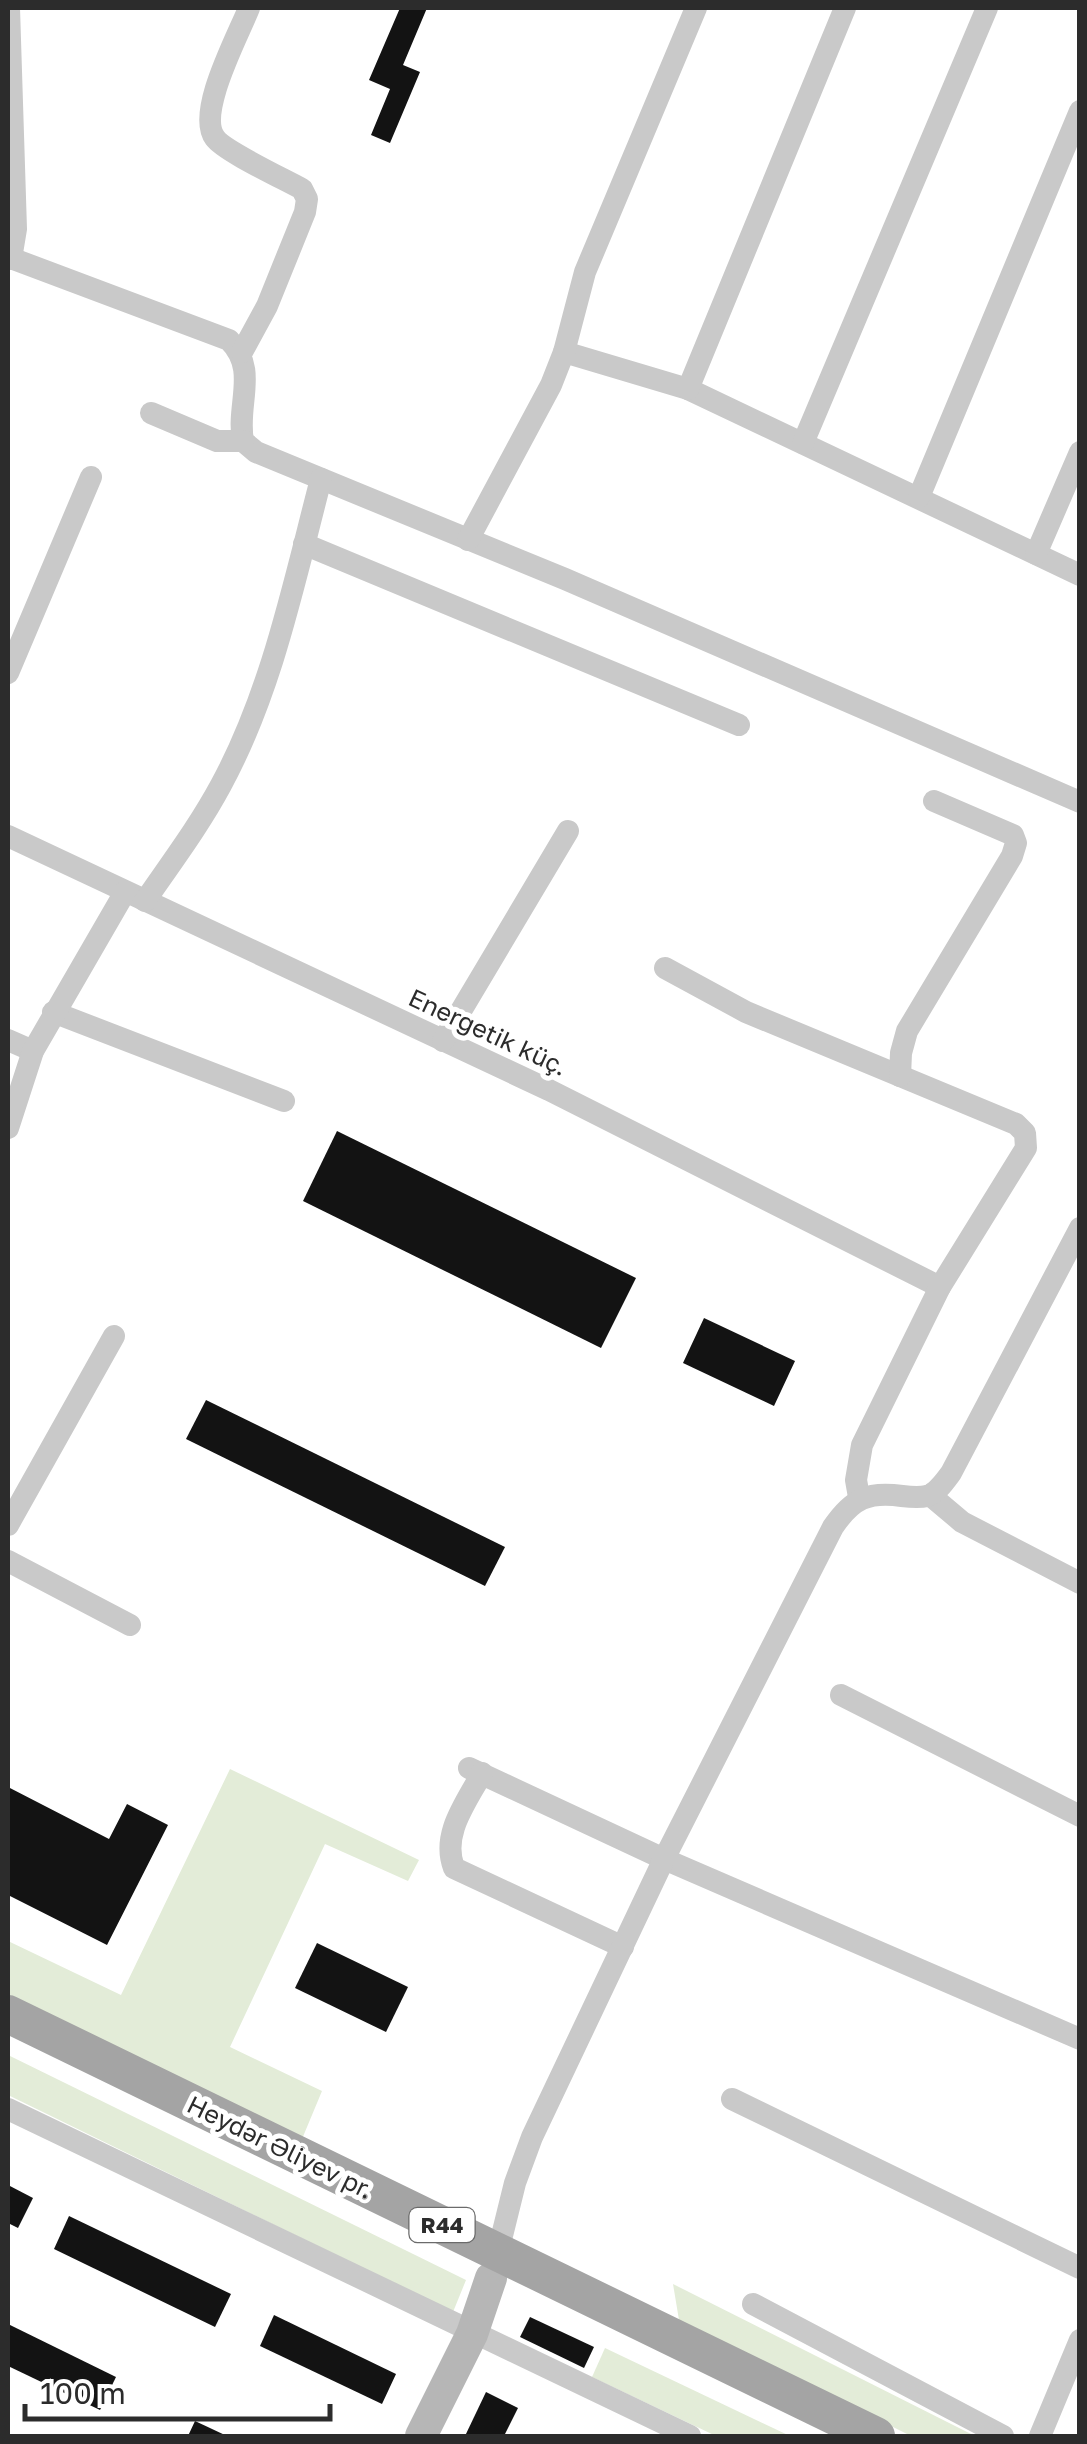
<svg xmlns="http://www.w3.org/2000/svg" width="1087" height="2444" font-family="'Golos Text',sans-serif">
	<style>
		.green { fill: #e3ecd8 }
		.building { fill: #131313 }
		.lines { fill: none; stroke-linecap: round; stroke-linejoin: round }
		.street { stroke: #c9c9c9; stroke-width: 22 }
		.secondary { stroke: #b6b6b6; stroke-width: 32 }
		.primary { stroke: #a4a4a4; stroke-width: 38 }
		.labels { text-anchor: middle; stroke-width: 10; stroke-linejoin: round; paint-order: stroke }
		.shield { fill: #fff; stroke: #6b6b6b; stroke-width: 2.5 }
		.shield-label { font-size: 22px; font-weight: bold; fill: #2c2c2c }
		.street-label { font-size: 25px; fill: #2c2c2c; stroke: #fff }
	</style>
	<rect width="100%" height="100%" fill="#fff"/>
	<g class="green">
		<path d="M230,1769L419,1860L408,1881L325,1844L230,2047L322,2091L302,2139L8,1995V1941L121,1995Z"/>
		<path d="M8,2055L466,2280L453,2312L8,2095Z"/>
		<path d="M673,2284L975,2436H911L679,2320Z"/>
		<path d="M605,2348L790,2436H716L592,2377Z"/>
	</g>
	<g class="building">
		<path d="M400,8H427L403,65L420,72L390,143L371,135L390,89L369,80Z"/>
		<path d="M337,1131L636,1278L601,1348L303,1201Z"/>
		<path d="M704,1318L795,1361L774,1406L683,1363Z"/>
		<path d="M206,1400L505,1547L485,1586L186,1439Z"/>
		<path d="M8,1787L109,1839L127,1804L168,1825L107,1945L8,1895Z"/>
		<path d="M317,1943L408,1987L386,2032L295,1988Z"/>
		<path d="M8,2185L33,2198L18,2228L8,2223Z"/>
		<path d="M69,2216L231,2294L215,2327L54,2249Z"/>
		<path d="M274,2315L396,2374L382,2404L260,2346Z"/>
		<path d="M530,2317L594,2347L584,2368L520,2337Z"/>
		<path d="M8,2324L116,2377L100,2410L8,2366Z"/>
		<path d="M486,2392L518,2408L504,2436H465Z"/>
		<path d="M195,2421L227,2436H188Z"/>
	</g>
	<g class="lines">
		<g class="street">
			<path d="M9,8L16,229L11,259"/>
			<path d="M8,257L229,340C259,370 236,404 243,441L256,452L565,579L1080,802"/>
			<path d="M242,352L267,306L305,212L307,199L302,189C284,179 224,151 215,138C196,113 238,36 249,8"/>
			<path d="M564,352L688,389L1080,575"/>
			<path d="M688,389L845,8"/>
			<path d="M151,413L217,441H243"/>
			<path d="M803,443L987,8"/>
			<path d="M919,497L1080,111"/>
			<path d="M468,540L551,385L564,352L585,272L696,8"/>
			<path d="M304,544L739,725"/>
			<path d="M1036,554L1080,452"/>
			<path d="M8,673L91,477"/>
			<path d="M8,836L549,1090L940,1287"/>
			<path d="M145,901C171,863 199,826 221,785C272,691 294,582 321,479"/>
			<path d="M665,968L746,1012L1016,1124L1025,1133L1026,1148L940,1287L862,1445L856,1480L859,1497"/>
			<path d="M53,1012L284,1101"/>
			<path d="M8,1040L33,1051"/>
			<path d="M443,1041L568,831"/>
			<path d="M900,1076L901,1053L907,1031L1012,856L1016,843L1013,835L934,801"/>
			<path d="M8,1128L33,1051L125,892"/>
			<path d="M930,1495L962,1522L1080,1583"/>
			<path d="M8,1525L114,1336"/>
			<path d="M8,1561L130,1625"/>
			<path d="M841,1695L1080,1816"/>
			<path d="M469,1768L664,1859L1080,2039"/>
			<path d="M482,1773C466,1803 441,1834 454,1868L623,1947"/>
			<path d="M732,2099L1080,2268"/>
			<path d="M8,2109L690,2436"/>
			<path d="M495,2264L515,2183L532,2137L664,1859L833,1527C852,1499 868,1491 902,1496C910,1497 919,1498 927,1496C937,1493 945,1481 951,1473L1080,1228"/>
			<path d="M753,2304L1003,2436"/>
			<path d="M1040,2436L1080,2340"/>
		</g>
		<path class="secondary" d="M421,2436L472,2334L491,2278"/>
		<path class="primary" d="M8,2014L876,2436"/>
	</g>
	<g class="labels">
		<rect class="shield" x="409.5" y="2208" width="65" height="34" rx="8"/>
		<g class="shield-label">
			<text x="442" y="2233">R44</text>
		</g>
		<g class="street-label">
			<text transform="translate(488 1032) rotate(25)" y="9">Energetik küç.</text>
			<text transform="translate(280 2147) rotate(26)" y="9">Heydər Əliyev pr.</text>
		</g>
	</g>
	<rect width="1087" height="2444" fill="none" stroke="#2c2c2c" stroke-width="20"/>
	<path d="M25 2404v15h305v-15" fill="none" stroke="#2c2c2c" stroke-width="5"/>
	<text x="40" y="2404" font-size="30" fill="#2c2c2c" stroke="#ffffff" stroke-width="8" paint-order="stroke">100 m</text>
</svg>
